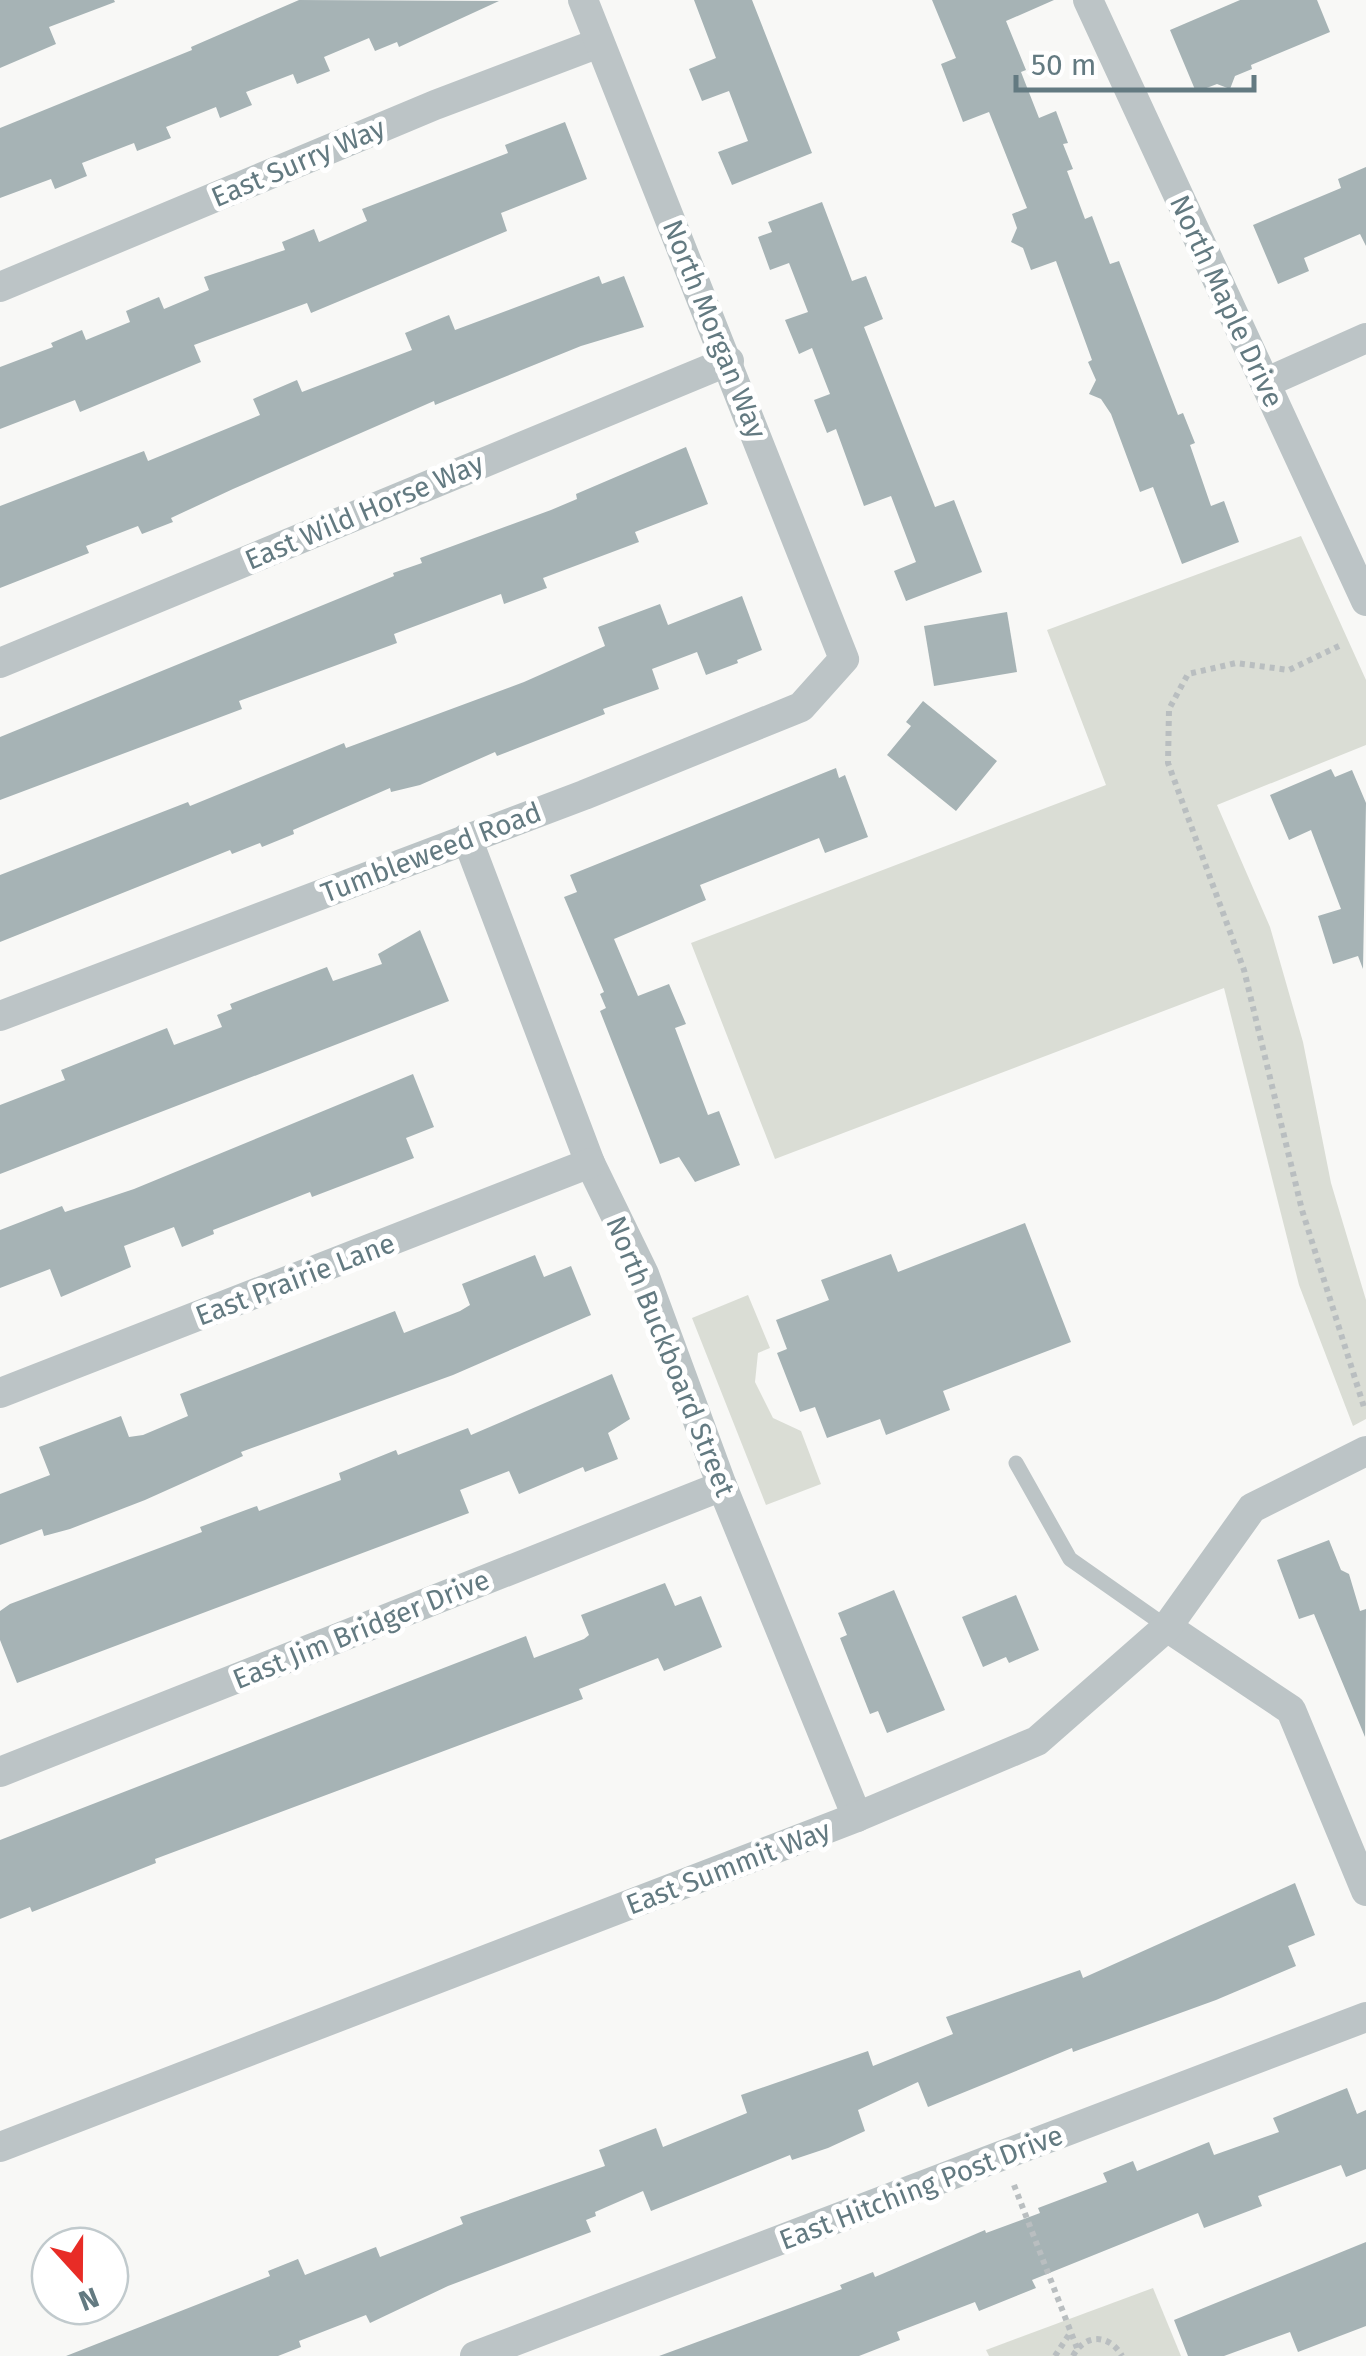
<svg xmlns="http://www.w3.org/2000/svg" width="1366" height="2356" font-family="'Fira Sans',sans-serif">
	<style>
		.green { fill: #daddd5 }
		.building { fill: #a6b3b5 }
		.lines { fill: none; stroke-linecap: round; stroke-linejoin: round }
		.path { stroke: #b9bec0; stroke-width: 6; stroke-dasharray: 5 5; stroke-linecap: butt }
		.lane { stroke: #bcc4c6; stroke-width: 15 }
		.street { stroke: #bcc4c6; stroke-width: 30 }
		.labels { text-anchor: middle; stroke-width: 10; stroke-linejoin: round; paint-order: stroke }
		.street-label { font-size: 28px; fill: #637a81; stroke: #fff }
	</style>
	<rect width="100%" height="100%" fill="#f8f8f6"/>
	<g class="green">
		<path d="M1301,536L1366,680V745L1217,805L1270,927L1303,1042L1331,1183L1366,1300V1419L1353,1426L1299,1285L1224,988L775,1159L691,943L1106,785L1047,630Z"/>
		<path d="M748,1295L770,1348L758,1353L755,1382L773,1418L801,1431L821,1484L766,1505L692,1318Z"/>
		<path d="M1153,2288L1181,2356H989L986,2350Z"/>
	</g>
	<g class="building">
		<path d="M0,0H114L115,2L49,27L56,44L0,68Z"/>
		<path d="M299,0L499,1L399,47L397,42L375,51L369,38L324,57L330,71L297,84L293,74L246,92L252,105L220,118L216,107L166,127L171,138L137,151L134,143L82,163L87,176L55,189L51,179L0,198V128L192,50L191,47Z"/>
		<path d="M694,0H752L812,153L732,185L718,152L748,141L729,91L702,101L689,69L716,58Z"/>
		<path d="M932,0H1054L1006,21L1026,70L1021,72L1039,118L1056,111L1068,143L1063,144L1073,169L1067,171L1085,219L1092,216L1110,264L1119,261L1178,415L1183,413L1195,443L1190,445L1211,506L1224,501L1239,542L1182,564L1153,487L1140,492L1111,414L1101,399L1089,394L1096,380L1088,362L1092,360L1056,261L1031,270L1023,248L1011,242L1017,228L1012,214L1027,208L989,112L963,122L941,64L956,58Z"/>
		<path d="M1240,0H1317L1330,32L1251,65L1252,69L1235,76L1230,89L1217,84L1196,92L1170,30Z"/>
		<path d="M565,122L587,179L501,213L507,231L311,313L307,303L194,345L201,362L80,412L75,400L0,429V367L53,347L51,343L82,330L86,340L130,322L126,311L159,297L164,309L209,290L204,277L285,250L282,242L314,229L319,242L367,221L362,209L508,153L505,145Z"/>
		<path d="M1366,167V246L1360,234L1304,258L1309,271L1278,284L1253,225L1341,188L1338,179Z"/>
		<path d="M822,202L852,281L866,276L883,319L864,327L935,507L954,500L982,572L906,601L894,571L916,562L891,496L864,506L836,429L827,433L814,400L830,394L812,348L799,354L785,320L808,312L789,263L770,270L758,237L772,232L768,222Z"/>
		<path d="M599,276L602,284L624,276L644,327L581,346L435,405L434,401L233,489L171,518L173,522L142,534L138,526L86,546L89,553L0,588V506L144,451L148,461L260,415L253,399L297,380L302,392L412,350L405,333L449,315L455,330Z"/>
		<path d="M686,447L708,504L635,532L639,542L543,578L547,588L504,604L501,594L394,634L397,643L239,701L242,709L0,800V737L394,576L393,573L422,563L420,558L551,510L577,499L576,494Z"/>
		<path d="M742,596L762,650L737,660L738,663L706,675L697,652L652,669L659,689L603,709L605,714L497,756L495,752L420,785L391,792L390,788L293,830L294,834L262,847L260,843L232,854L230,850L0,942V875L188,802L190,806L344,743L346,748L524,682L605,646L598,627L660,604L668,625Z"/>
		<path d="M1007,612L1017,672L934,686L924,626Z"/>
		<path d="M923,701L997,761L956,811L887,755L911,726L906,722Z"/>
		<path d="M836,768L839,778L845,775L868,837L825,853L819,838L700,885L706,900L614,939L638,996L669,984L686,1024L675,1028L708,1115L719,1111L740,1165L695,1182L679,1157L660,1164L600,1011L606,1008L600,994L604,992L564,897L577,892L570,875Z"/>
		<path d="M1331,769L1335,777L1352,770L1366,803L1363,969L1358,956L1333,964L1318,916L1341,909L1311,830L1289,840L1270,795Z"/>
		<path d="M420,930L449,1001L0,1174V1105L65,1080L61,1070L167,1028L174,1045L222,1027L217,1015L232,1009L230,1004L261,992L327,967L333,981L382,964L378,954Z"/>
		<path d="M413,1074L434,1127L406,1138L414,1158L312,1197L310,1192L213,1230L214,1234L182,1247L174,1227L124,1246L131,1267L61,1297L50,1269L0,1288V1230L62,1206L65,1212L134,1189Z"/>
		<path d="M1025,1223L1071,1342L943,1391L950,1410L886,1435L880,1419L827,1438L815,1407L800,1412L777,1353L787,1349L776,1320L829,1300L821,1280L891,1254L898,1272Z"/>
		<path d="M535,1255L544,1277L571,1266L591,1315L453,1375L241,1452L243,1456L145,1500L70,1529L44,1536L42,1529L0,1545V1494L50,1475L39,1447L121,1416L129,1437L143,1435L188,1416L180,1394L395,1311L404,1333L460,1311L470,1305L462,1284Z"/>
		<path d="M612,1374L630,1419L608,1433L618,1459L585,1472L583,1467L519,1494L509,1471L460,1490L469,1513L17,1683L0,1640V1611L10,1604L202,1532L200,1527L257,1506L259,1511L341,1480L339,1473L396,1450L398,1455L468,1428L471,1435Z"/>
		<path d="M1329,1540L1341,1570L1349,1574L1360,1611L1366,1609L1365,1737L1314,1614L1299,1619L1277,1560Z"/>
		<path d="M665,1583L675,1606L701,1596L722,1647L664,1671L658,1658L579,1689L583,1699L155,1859L156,1863L32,1912L30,1907L0,1919V1840L526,1636L534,1658L584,1639L589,1635L581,1615Z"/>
		<path d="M894,1590L945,1710L887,1733L878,1711L870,1714L840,1638L847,1635L838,1613Z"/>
		<path d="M1016,1595L1039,1650L1009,1663L1006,1657L983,1667L962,1617Z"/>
		<path d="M1295,1883L1315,1935L1288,1946L1296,1966L1216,2000L1073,2052L1072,2048L928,2107L918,2082L858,2110L865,2131L828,2148L792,2160L790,2155L651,2211L643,2191L595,2212L596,2216L586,2220L591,2232L448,2286L370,2323L366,2315L299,2341L301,2347L278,2356H66L270,2276L268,2271L298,2259L305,2275L376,2247L380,2257L463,2224L460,2217L605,2166L599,2150L656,2128L663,2147L747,2113L741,2095L868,2051L873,2066L953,2034L946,2017L1080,1970L1083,1978Z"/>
		<path d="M1347,2088L1357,2114L1366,2110V2169L1346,2177L1341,2165L1258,2196L1262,2206L1204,2228L1198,2213L1032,2280L1036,2288L979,2311L975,2302L897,2332L900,2340L859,2356H659L842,2289L840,2285L873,2272L875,2277L985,2230L986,2233L1040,2213L1038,2208L1107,2182L1103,2173L1133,2161L1137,2171L1209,2142L1214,2155L1279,2132L1273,2118Z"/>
		<path d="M1366,2242V2326L1298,2352L1290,2332L1224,2356H1188L1174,2320Z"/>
	</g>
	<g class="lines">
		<g class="path">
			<path d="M1339,646L1289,670L1236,663L1188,674L1169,709L1168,763L1244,970L1302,1210L1364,1407"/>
			<path d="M1014,2185L1077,2348"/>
			<path d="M1055,2356L1070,2333"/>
			<path d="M1073,2356C1085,2333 1110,2334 1122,2356"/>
		</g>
		<path class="lane" d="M1016,1463L1070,1559L1167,1627"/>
		<g class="street">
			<path d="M1088,0L1366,601"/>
			<path d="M0,287L435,105L599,43"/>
			<path d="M1265,383L1366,338"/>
			<path d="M0,663L729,361"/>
			<path d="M467,838L590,1163L644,1274L722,1486L857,1817"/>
			<path d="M0,1016L584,795L801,707L844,659L583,0"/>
			<path d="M0,1393L590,1163"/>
			<path d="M1167,1627L1291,1710L1366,1891"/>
			<path d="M0,1772L722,1486"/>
			<path d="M0,2147L857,1817L1037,1741L1167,1627L1252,1508L1366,1451"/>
			<path d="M475,2356L1366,2017"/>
		</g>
	</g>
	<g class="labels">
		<g class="street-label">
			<text transform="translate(298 162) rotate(-23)" y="10">East Surry Way</text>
			<text transform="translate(1227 301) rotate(65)" y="10">North Maple Drive</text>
			<text transform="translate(715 329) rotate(68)" y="10">North Morgan Way</text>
			<text transform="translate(364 511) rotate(-23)" y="10">East Wild Horse Way</text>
			<text transform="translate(431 852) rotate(-21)" y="10">Tumbleweed Road</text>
			<text transform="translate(295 1279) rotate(-21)" y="10">East Prairie Lane</text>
			<text transform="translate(671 1356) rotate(68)" y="10">North Buckboard Street</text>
			<text transform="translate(361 1629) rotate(-22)" y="10">East Jim Bridger Drive</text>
			<text transform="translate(728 1867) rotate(-21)" y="10">East Summit Way</text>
			<text transform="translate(921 2187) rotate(-21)" y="10">East Hitching Post Drive</text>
		</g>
	</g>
	<g transform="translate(80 2276) rotate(159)"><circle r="48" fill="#ffffff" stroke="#c1cacd" stroke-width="2.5"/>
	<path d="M0-8L18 38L0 25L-18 38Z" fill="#e82c26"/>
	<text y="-15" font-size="28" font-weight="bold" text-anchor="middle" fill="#637a81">N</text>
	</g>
	<path d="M1016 75v15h238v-15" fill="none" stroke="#637a81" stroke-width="5"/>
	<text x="1031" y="75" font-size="30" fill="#637a81" stroke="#ffffff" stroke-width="8" paint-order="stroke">50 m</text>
</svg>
